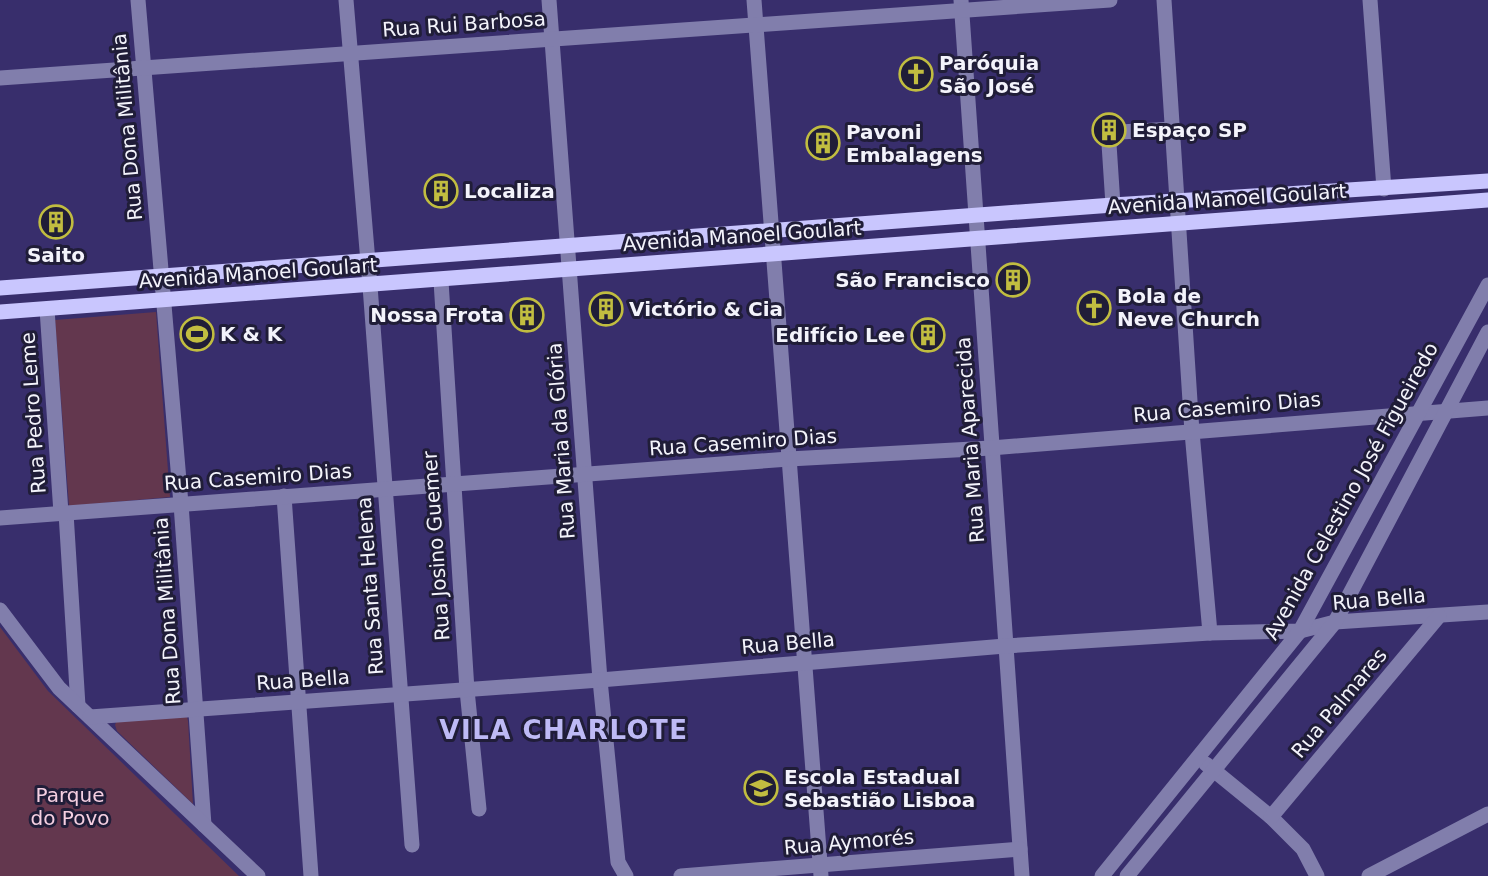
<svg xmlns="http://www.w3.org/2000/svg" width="1488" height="876" font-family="'DejaVu Sans',sans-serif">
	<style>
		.green { fill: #63374e }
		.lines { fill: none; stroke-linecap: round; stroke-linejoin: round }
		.minor { stroke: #817eac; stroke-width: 15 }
		.major { stroke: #c9c6fe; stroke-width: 15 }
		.labels { text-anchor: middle; stroke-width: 6; stroke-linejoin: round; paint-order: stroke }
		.street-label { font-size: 20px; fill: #f3f3fb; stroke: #201d38 }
		.poi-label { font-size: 20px; font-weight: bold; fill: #f3f3fb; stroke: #201d38; text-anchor: start }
		.park-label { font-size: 20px; fill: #f5cfe1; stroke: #201d38 }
		.district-label { font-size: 26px; font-weight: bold; letter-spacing: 1.5px; fill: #bebaf5; stroke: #201d38 }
	</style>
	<rect width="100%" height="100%" fill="#382e6c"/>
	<g class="green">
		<path d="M156,312L170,497L69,506L55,320Z"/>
		<path d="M0,627L48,691L239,876H0Z"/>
		<path d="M187,717L188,721L193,804L117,731L115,725L117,720Z"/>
	</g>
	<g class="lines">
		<g class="minor">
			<path d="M138,0L181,504L204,825"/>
			<path d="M346,0L370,286L412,845"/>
			<path d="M549,0L600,680L618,862L626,876"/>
			<path d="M754,0L821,876"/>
			<path d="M961,0L1022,876"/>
			<path d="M1164,0L1192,432L1210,633"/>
			<path d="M1370,0L1384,189"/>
			<path d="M0,78L1110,0"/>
			<path d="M1113,205L1109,144L1120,132L1173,129"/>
			<path d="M441,281L467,690L479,809"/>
			<path d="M47,309L61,513"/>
			<path d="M284,496L311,876"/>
			<path d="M66,513L78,706"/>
			<path d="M0,518L789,459L991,448L1488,408"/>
			<path d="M0,610L59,688L258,876"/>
			<path d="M90,717L600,680L1005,646L1210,633L1300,631L1335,622L1488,612"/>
			<path d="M1206,764L1271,817L1303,849L1317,876"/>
			<path d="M1271,817L1439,616"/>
			<path d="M681,876L1020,849"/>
			<path d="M1102,876L1300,631L1488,285"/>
			<path d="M1127,876L1335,622L1488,332"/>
			<path d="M1369,876L1488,814"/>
		</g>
		<g class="major">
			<path d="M0,288L1113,205L1488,181"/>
			<path d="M0,312L1488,200"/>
		</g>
	</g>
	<defs>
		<g id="church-ring" transform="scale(1.725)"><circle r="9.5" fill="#201d38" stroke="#c1bd40" stroke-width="1.5"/><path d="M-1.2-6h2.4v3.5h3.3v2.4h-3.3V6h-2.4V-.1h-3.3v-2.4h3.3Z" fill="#c1bd40"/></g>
		<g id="building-ring" transform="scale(1.725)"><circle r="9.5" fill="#201d38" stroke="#c1bd40" stroke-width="1.5"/><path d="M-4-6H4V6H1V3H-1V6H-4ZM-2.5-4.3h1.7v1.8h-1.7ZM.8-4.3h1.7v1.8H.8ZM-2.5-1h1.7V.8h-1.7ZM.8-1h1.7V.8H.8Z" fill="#c1bd40"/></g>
		<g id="stadium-ring" transform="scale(1.725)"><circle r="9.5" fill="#201d38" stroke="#c1bd40" stroke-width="1.5"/><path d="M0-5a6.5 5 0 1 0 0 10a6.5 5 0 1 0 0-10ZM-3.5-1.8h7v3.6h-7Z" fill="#c1bd40"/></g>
		<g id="school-ring" transform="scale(1.725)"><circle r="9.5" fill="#201d38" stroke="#c1bd40" stroke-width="1.5"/><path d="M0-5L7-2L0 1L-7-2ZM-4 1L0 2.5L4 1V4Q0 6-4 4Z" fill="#c1bd40"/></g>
	</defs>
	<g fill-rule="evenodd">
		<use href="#church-ring" x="916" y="74"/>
		<use href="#building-ring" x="1109" y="130"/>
		<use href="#building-ring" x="823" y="143"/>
		<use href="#building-ring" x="441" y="191"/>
		<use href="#building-ring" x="56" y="222"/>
		<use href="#building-ring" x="1013" y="280"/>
		<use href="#church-ring" x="1094" y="308"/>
		<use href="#building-ring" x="606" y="309"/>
		<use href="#building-ring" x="527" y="315"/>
		<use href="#stadium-ring" x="197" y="334"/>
		<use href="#building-ring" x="928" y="335"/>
		<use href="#school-ring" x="761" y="788"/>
	</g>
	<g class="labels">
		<g class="street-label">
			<text transform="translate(464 24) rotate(-4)" y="7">Rua Rui Barbosa</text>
			<text transform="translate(127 127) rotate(-95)" y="7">Rua Dona Militânia</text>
			<text transform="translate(1227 199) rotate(-4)" y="7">Avenida Manoel Goulart</text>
			<text transform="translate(742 236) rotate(-4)" y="7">Avenida Manoel Goulart</text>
			<text transform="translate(258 273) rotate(-4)" y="7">Avenida Manoel Goulart</text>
			<text transform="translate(1227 407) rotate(-5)" y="7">Rua Casemiro Dias</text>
			<text transform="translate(33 413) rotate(-94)" y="7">Rua Pedro Leme</text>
			<text transform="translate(970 440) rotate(-94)" y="7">Rua Maria Aparecida</text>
			<text transform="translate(561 441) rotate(-94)" y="7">Rua Maria da Glória</text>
			<text transform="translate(743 442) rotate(-4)" y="7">Rua Casemiro Dias</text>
			<text transform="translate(258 477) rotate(-4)" y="7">Rua Casemiro Dias</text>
			<text transform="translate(1351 491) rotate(-61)" y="7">Avenida Celestino José Figueiredo</text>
			<text transform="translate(436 546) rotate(-94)" y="7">Rua Josino Guemer</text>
			<text transform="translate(370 586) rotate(-94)" y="7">Rua Santa Helena</text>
			<text transform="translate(1379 599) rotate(-5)" y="7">Rua Bella</text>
			<text transform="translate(167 611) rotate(-94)" y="7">Rua Dona Militânia</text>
			<text transform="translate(788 643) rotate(-5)" y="7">Rua Bella</text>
			<text transform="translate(303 680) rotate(-4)" y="7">Rua Bella</text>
			<text transform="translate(1339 703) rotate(-50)" y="7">Rua Palmares</text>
			<text transform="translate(849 842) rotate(-5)" y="7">Rua Aymorés</text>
		</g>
		<g class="poi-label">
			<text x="939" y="70">Paróquia<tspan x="939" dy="23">São José</tspan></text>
			<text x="1132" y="137">Espaço SP</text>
			<text x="846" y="139">Pavoni<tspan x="846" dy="23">Embalagens</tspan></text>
			<text x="464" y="198">Localiza</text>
			<text x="56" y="262" text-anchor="middle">Saito</text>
			<text x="990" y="287" text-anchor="end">São Francisco</text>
			<text x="1117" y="303">Bola de<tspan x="1117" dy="23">Neve Church</tspan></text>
			<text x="629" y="316">Victório &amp; Cia</text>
			<text x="504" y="322" text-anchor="end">Nossa Frota</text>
			<text x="220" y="341">K &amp; K</text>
			<text x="905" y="342" text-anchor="end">Edifício Lee</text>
			<text x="784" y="784">Escola Estadual<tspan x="784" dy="23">Sebastião Lisboa</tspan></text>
		</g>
		<g class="park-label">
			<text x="70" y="802">Parque<tspan x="70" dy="23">do Povo</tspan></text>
		</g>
		<g class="district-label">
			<text x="564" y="739">VILA CHARLOTE</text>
		</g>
	</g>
</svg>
